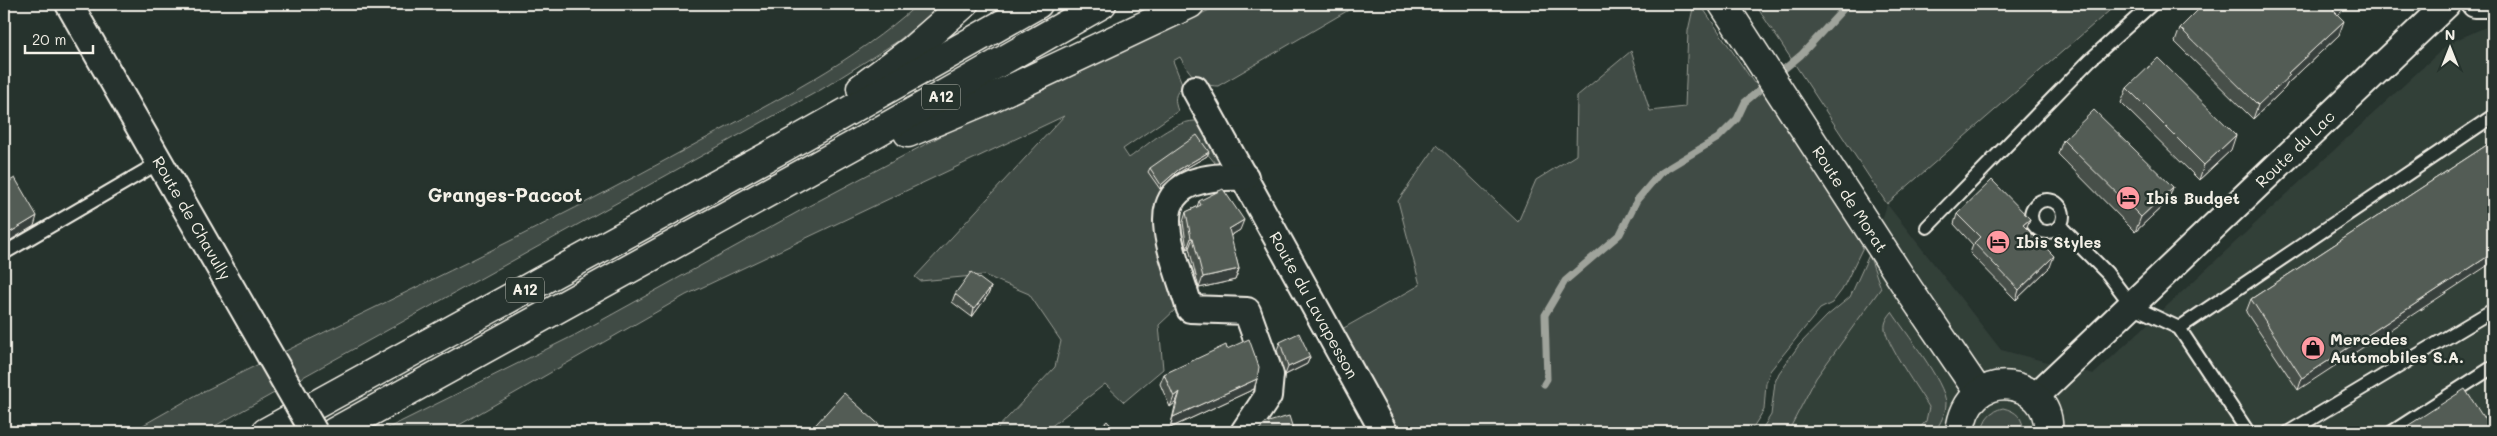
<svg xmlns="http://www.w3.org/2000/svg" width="2497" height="436" font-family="Mali,sans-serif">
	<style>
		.built { fill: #333f39 }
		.green { fill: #414b45; stroke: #9a9e96 }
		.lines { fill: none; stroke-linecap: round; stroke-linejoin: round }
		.stream { stroke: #9fa39b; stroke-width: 7 }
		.lane-casing { stroke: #f4f1e8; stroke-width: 16 }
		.street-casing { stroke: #f4f1e8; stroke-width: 30 }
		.secondary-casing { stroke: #f4f1e8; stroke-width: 31 }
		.highway-casing { stroke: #f4f1e8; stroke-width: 31 }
		.lane { stroke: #26332d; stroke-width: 12 }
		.street { stroke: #26332d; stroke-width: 26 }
		.secondary { stroke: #26332d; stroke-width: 28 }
		.highway { stroke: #26332d; stroke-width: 28 }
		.street-bridge-casing { stroke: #f4f1e8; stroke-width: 30; stroke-linecap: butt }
		.street-bridge { stroke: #26332d; stroke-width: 26 }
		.wall { fill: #474f49; stroke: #f4f1e8 }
		.shaded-wall { fill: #39403c; stroke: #f4f1e8 }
		.building { fill: #525c55; stroke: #f4f1e8 }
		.labels { text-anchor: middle; stroke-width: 5; stroke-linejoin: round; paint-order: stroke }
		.shield { fill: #26332d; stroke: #b6b8b0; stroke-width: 1 }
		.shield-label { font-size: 15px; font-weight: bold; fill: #f4f1e8 }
		.street-label { font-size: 16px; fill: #f4f1e8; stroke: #26332d }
		.poi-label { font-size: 16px; font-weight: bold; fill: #f4f1e8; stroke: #26332d; text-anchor: start }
		.quarter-label { font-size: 19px; font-weight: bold; fill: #f4f1e8; stroke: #26332d }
	</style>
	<rect width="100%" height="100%" fill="#26332d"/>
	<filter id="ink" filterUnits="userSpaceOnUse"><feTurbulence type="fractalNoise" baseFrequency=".02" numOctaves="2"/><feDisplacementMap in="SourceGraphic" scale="10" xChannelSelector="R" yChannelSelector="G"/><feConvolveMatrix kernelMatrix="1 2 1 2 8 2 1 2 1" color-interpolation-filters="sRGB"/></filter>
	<g filter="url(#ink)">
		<path class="built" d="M2493,24V432H1766L1860,294L1887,204L2001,350L2094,374L2449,43Z"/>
		<g class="green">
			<path d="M918,4H943L898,41L822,89L204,432H131L198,394C366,311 536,232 699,142C775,101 854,62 918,4Z"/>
			<path d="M1222,4H1359L1218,86C1198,86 1190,74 1180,57L1173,61L1183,86C1174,94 1174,100 1178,111L1123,149L1129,158C1149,144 1174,119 1200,121L1226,166L1220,169L1196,140L1160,189L1165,198L1177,308L1159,325L1163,369L1124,402L1105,384L1044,432H994L1055,367L1061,341L1029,294L984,275L920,281L915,277L1064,116L686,295L447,432H380L575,335L805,208L956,128Z"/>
			<path d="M1694,4H1700L1754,83L1759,80L1864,245L1842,290L1832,303L1820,309L1770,371L1766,383L1764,410L1750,432H1397L1342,329L1420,285L1398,201L1437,145L1518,222L1536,180L1576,155L1577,96L1631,51L1650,111L1685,107L1688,31Z"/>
			<path d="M1755,4H2117L1887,204Z"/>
			<path d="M1869,255L1881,288L1816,378L1788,432H1760L1771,415L1775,382L1779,373L1799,345L1827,316L1850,297Z"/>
			<path d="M1892,312C1905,332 1945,382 1946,403C1946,414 1940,423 1935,432H1916L1926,421L1929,407C1919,391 1887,345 1885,329C1884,322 1888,317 1892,312Z"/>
			<path d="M2003,408C2016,411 2024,418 2023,432H1983C1983,419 1990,411 2003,408Z"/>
		</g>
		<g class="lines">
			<g class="stream">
				<path d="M1777,75L1801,55L1848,4"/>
				<path d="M1544,384L1547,379L1545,315L1565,281L1620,234L1637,200L1660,173L1718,138L1737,119L1745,102L1769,82"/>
			</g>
			<g class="lane-casing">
				<g id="lane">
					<circle cx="2047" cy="216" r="16"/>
					<path d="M2060,226L2107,273L2132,306L2179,328L2248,432"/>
					<path d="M1927,227L2090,60L2152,4"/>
					<path d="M4,253L160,162"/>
					<path d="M2179,328L2493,116"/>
					<path d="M2289,432L2493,310"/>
					<path d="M2392,432L2493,367"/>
				</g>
			</g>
			<g class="street-casing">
				<g id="street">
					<path d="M69,4L252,324"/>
					<path d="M2475,4H2493"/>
					<path d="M1195,89L1384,432"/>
					<path d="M2035,397L2447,4"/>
					<path d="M1244,432L1268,396L1270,375L1247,311L1190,309C1168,237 1133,173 1245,177"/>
				</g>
			</g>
			<g class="secondary-casing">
				<g id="secondary">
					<path d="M1723,4L1909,290L1979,393"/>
					<path d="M1960,432C1967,362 2053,378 2048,432"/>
				</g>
			</g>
			<g class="highway-casing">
				<g id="highway">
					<path d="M861,88L912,50L964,4"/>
					<path d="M908,133L989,99L1190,4"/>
					<path d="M266,432L783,148L1038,4"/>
					<path d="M334,432L874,134L1102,4"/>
				</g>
			</g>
			<use href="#lane" class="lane"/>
			<use href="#street" class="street"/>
			<use href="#secondary" class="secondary"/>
			<use href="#highway" class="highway"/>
			<g class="street-bridge-casing">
				<path id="street-bridge" d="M252,324L314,432"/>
			</g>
			<use href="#street-bridge" class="street-bridge"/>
		</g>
		<g class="wall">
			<path d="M2338,15L2339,35L2287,84L2285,88L2253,119L2175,42L2180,28Z"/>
			<path d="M2127,88L2231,150L2199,180L2121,103Z"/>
			<path d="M2063,140L2173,187L2168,201L2135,232L2058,154Z"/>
			<path d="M2493,141L2298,390L2246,312L2251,299Z"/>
			<path d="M1207,156L1176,174L1160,189L1148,172L1150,168Z"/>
			<path d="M1199,201L1240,230L1230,236L1239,269L1235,280L1199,288L1189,248L1187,249L1183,222L1186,212L1197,207Z"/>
			<path d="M1957,214L2030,219L2026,228L2050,267L2016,300L1970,253L1973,245L1954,224Z"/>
			<path d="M991,287L988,295L972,317L952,302L955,294Z"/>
			<path d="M1280,342L1310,357L1307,364L1285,375L1277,350Z"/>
			<path d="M1227,349L1257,379L1254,389L1170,428L1176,402L1170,407L1160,384L1164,374Z"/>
		</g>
		<g class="shaded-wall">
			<path d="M2340,4H2350L2328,24L2333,10Z"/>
			<path d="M2344,21L2339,35L2287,84L2285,88L2253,119L2258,105L2288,73Z"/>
			<path d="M2236,135L2231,150L2199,180L2204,165Z"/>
			<path d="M1209,152L1207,156L1176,174L1160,189L1161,185L1178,170Z"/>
			<path d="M2173,187L2168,201L2135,232L2141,217Z"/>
			<path d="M37,216L34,226L4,244V236Z"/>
			<path d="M2030,219L2026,229L2023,225Z"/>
			<path d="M1244,220L1240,230L1225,239L1229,229Z"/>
			<path d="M1191,238H1193L1189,248L1187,249Z"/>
			<path d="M2493,253V262L2298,390L2302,378Z"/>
			<path d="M2054,256L2050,267L2016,300L2019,290Z"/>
			<path d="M1239,269L1235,280L1199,288L1203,277Z"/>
			<path d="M991,287L988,295L972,317L974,309Z"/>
			<path d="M1310,357L1307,364L1285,375L1288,367Z"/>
			<path d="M1257,379L1254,389L1170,428L1173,417Z"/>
			<path d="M1180,392L1176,402L1170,407L1174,397Z"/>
		</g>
		<g class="building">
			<path d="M2204,4H2340L2333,10L2344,21L2288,73L2290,75L2258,105L2180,28Z"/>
			<path d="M2158,58L2236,135L2204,165L2127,88Z"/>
			<path d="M2094,110L2173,187L2141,217L2063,140Z"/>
			<path d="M1197,135L1209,152L1178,170L1161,185L1150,168Z"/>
			<path d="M2493,141V253L2302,378L2251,299Z"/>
			<path d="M15,178L37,216L4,236V184Z"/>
			<path d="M1992,180L2030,219L2023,225L2054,256L2019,290L1974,243L1980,237L1957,214Z"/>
			<path d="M1223,189L1244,220L1229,229L1239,269L1203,277L1193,238H1191L1186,212L1201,205L1199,201Z"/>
			<path d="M971,272L991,287L974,309L955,294Z"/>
			<path d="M1299,333L1310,357L1288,367L1280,342Z"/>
			<path d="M1249,339L1259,367L1257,379L1173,417L1180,392L1174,397L1164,374L1226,345L1227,349Z"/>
			<path d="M2465,389L2490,428L2493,426V432H2398Z"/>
			<path d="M844,393L885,430L882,432H809Z"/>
			<path d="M1289,416L1294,432H1257L1265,423Z"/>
			<path d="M1107,421L1117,432H1095Z"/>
			<path d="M1073,429L1085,432H1076Z"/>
		</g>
	</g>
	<defs>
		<g id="hotel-disc" transform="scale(1.25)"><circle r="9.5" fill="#ff9aa2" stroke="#26332d"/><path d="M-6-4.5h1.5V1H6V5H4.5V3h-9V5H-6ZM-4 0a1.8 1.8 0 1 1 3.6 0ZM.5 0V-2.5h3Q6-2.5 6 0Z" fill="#111"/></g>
		<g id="shop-disc" transform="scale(1.25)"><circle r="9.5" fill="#ff9aa2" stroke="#26332d"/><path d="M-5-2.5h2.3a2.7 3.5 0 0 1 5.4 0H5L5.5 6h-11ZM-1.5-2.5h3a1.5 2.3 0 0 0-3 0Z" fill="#111"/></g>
	</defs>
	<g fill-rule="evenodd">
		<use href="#hotel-disc" x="2128" y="198"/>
		<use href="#hotel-disc" x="1998" y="242"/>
		<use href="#shop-disc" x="2313" y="348"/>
	</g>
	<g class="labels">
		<g class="shield">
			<rect x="922" y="84.5" width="38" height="25" rx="4"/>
			<rect x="506" y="277.5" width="38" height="25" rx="4"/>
		</g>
		<g class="shield-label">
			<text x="941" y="102">A12</text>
			<text x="525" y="295">A12</text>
		</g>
		<g class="street-label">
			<text transform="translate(2295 149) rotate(-44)" y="6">Route du Lac</text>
			<text transform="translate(1850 199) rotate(57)" y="6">Route de Morat</text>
			<text transform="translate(192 218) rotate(60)" y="6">Route de Chavully</text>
			<text transform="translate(1314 305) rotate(61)" y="6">Route du Lavapesson</text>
		</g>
		<g class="poi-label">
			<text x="2146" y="204">Ibis Budget</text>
			<text x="2016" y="248">Ibis Styles</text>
			<text x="2330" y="345">Mercedes<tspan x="2330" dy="18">Automobiles S.A.</tspan></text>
		</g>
		<g class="quarter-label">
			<text x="505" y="202">Granges-Paccot</text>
		</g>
	</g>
	<rect width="2497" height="436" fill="none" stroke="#26332d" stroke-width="20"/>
	<rect x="10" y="10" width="2477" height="416" fill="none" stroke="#f4f1e8" stroke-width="2" filter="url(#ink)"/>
	<g transform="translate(2450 48)" stroke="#26332d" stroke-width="4" paint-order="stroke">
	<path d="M0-4L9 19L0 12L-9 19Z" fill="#f4f1e8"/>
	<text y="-8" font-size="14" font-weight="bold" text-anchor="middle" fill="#f4f1e8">N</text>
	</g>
	<path d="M25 45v8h68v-8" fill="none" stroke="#f4f1e8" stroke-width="2.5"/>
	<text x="32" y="45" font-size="15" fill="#f4f1e8" stroke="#26332d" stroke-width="4" paint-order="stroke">20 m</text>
</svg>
